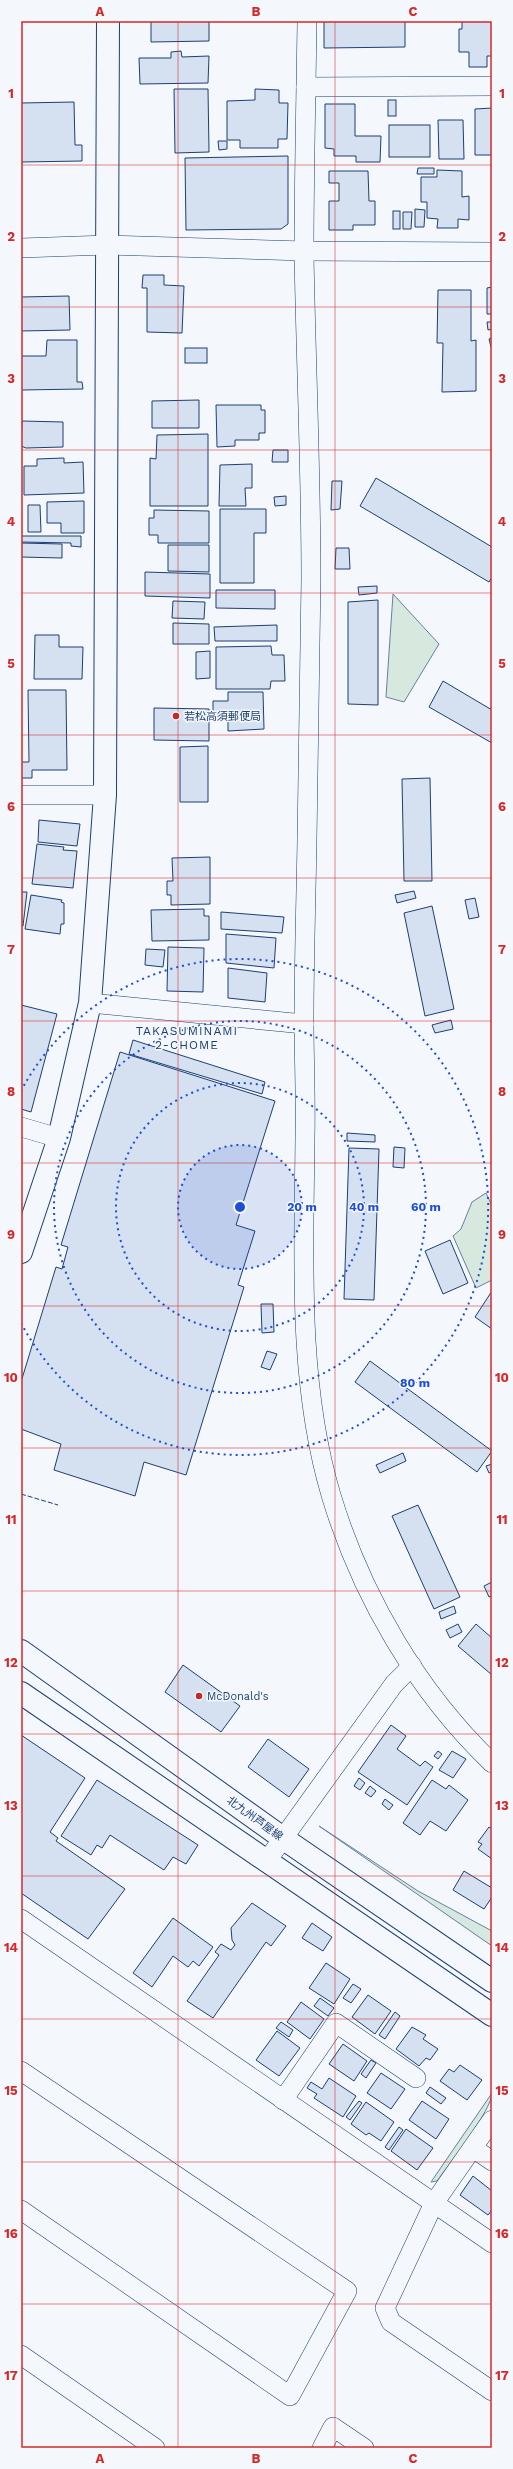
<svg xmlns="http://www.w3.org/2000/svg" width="513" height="2469" font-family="'Work Sans','Noto Sans JP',sans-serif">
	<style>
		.green { fill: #d7e8df; stroke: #687fa3 }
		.building { fill: #d5e0f0; stroke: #1d3f73 }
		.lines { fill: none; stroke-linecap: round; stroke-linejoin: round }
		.minor-casing { stroke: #1d3f73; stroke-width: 20 }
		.tertiary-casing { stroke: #1d3f73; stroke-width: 24 }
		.primary-casing { stroke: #1d3f73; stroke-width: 24 }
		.minor { stroke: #f4f7fb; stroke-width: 19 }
		.tertiary { stroke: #f4f7fb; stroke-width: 22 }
		.primary { stroke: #f4f7fb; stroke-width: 22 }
		.fence { stroke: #1d3f73; stroke-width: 1; stroke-dasharray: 5 2; stroke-linecap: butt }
		.grid { fill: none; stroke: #d62828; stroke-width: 1; stroke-opacity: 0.55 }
		.ring { fill: none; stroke: #1d4ed8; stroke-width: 2; stroke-dasharray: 2 4 }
		.poi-dot { fill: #c62828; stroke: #f4f7fb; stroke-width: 1.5 }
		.labels { text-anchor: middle; stroke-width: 3; stroke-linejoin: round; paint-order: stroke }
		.poi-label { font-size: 11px; fill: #1d3f73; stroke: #f4f7fb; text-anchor: start }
		.street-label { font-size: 11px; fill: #1d3f73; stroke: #f4f7fb }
		.neighbourhood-label { font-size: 12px; letter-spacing: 1px; fill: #1d3f73; stroke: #f4f7fb }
		.centre { fill: #1d4ed8; stroke: #f4f7fb; stroke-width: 2 }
		.ring-label { font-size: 12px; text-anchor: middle; font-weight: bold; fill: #1d4ed8; stroke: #f4f7fb; stroke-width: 3; stroke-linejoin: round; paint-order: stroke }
		.neatline { fill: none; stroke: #d62828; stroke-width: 1.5 }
		.grid-label { font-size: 13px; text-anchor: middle; font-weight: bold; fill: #d62828 }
	</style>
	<rect width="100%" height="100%" fill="#f4f7fb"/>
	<g class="green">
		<path d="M393,594L439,644L404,702L386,697Z"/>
		<path d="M486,1193L492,1206V1280L476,1288L453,1236L461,1229L472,1202Z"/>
		<path d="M319,1826L418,1891L492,1931V1946Z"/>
		<path d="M492,2093C492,2110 449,2164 437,2181L431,2182Z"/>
	</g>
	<g class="building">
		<path d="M151,21H209V41L151,42Z"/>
		<path d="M324,21H405V47L324,48Z"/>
		<path d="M462,21H492V56H487V67H469V52H459V29H462Z"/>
		<path d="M181,51L182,57L209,56L208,83L140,84L139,58H171V52Z"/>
		<path d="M174,89H208L209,152L175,153Z"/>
		<path d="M255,89L279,90V103H288L287,139H278V148H240V140H227V101L255,100Z"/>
		<rect x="388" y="100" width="8" height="16"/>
		<path d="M74,102L75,145H82V161L21,162V103Z"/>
		<path d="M325,104H355V136H381L380,162H356V156H334V149L325,148Z"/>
		<path d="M492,108V157L491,155H475V109Z"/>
		<path d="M438,120H463L464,159H439Z"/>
		<rect x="389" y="125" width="41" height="32"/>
		<path d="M218,141H227V149L219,150Z"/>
		<path d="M288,156V224L281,229L186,230L185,158Z"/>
		<path d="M418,168H434V174H417Z"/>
		<path d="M437,170L462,171V197L469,196V220L458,219V228H437L438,219L427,218V202H421V177H437Z"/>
		<path d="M329,171H368L369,201H375V225H353V230H329V201H339V183H329Z"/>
		<path d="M415,209L425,210L424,227H415Z"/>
		<rect x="393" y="211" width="7" height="18"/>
		<path d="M403,212H412L411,229H403Z"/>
		<path d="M143,275H164V285L184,286L182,333L147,332V288H142Z"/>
		<path d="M492,287V314H487V288Z"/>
		<path d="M438,290H471V341L476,340V391L442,392L443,343H437Z"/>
		<path d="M69,296L70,330L21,331V297Z"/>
		<path d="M487,322H492V329L488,330Z"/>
		<path d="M492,338V347H491L489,339Z"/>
		<path d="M47,340H77V382H82L83,389L21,390V356H46Z"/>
		<rect x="185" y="348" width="22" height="15"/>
		<path d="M199,400V428H152V401Z"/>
		<path d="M216,405H261V410H265V433H259V440H235V446L217,447Z"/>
		<path d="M22,421L63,422V447L26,448L21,446Z"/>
		<path d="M208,434V506H150V458L156,459L157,435Z"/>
		<path d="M273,450H288V462H272Z"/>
		<path d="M64,458V463L83,462L84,493L24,495V466H37V459Z"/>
		<path d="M252,464V488H245L246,506H219L220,465Z"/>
		<path d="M376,478L492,547V577L489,582L360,506Z"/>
		<path d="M332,481H342L340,509L331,510Z"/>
		<path d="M286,496V505L275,506L274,497Z"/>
		<path d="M84,501V533H61V523H47V502Z"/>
		<path d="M28,505H40L41,532H28Z"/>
		<path d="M220,509H266V533H254V583H220Z"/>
		<path d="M154,510L209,511V543H158V535H149V518H154Z"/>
		<path d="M21,536H81V547L71,546V543L21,542Z"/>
		<path d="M21,543L62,544V558L21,557Z"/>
		<path d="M168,545H209V572L168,571Z"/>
		<path d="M336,548H349L350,569H335Z"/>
		<path d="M145,572L210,574V598L145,596Z"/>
		<path d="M377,586V593L359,595L358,587Z"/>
		<path d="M216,590H275V609L216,608Z"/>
		<path d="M378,600V705L348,704V602Z"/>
		<path d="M173,601L205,602L204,619L172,618Z"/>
		<path d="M173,623L209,624V644H173Z"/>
		<path d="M277,625V641H215L214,627Z"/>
		<path d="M35,635H59V647H83L82,679H34Z"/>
		<path d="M271,646L272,655H284L285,681H271L270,689H216V647Z"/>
		<path d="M210,651V678L196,679V652Z"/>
		<path d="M443,681L492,710V743L429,707Z"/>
		<path d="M28,690H66L67,770H32V778H21V762H29Z"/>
		<path d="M228,692H263L264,729L228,731V720L213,721V701H228Z"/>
		<path d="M154,708L209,709V741L154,740Z"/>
		<path d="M208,746V802H180V747Z"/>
		<path d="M430,778L432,881H404L402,779Z"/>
		<path d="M39,820L80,824L77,846L38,842Z"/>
		<path d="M37,844L64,847L63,850L77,851L73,888L32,884Z"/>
		<path d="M210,857V904L171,905V895H167V881H173L172,858Z"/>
		<path d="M414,891L416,898L397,903L395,895Z"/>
		<path d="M21,892H27L23,926L21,925Z"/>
		<path d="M31,895L62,900L61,902L64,903V924H61L60,934L25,929Z"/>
		<path d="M475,898L479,917L469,919L465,900Z"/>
		<path d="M432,906L454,1009L425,1016L404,913Z"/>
		<path d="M204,909V916H209V940L152,941L151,910Z"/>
		<path d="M221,912L284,917L282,933L221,929Z"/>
		<path d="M226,934L276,938L274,968L226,963Z"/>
		<path d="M168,947L204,948L203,992L167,991Z"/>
		<path d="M146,949L165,950L163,967L145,965Z"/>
		<path d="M228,968L267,973L265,1002L228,998Z"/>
		<path d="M21,1005L57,1014L31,1112L21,1109Z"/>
		<path d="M451,1020L453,1029L435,1033L432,1025Z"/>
		<path d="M133,1040L265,1082L262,1094L129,1054Z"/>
		<path d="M120,1052L275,1101L236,1225L255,1231L238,1285L244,1287L186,1475L144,1462L135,1496L54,1470L61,1444L21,1429V1382L56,1267L62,1269L68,1247L61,1245Z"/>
		<path d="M347,1133L375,1135V1142L347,1141Z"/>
		<path d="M394,1147L405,1148L404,1168L393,1167Z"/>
		<path d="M349,1148L379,1149L374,1300L344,1299Z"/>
		<path d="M450,1240L468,1283L443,1294L425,1251Z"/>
		<path d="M492,1291V1329L475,1317Z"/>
		<path d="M261,1304H273L274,1332L262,1333Z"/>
		<path d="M267,1351L277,1354L270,1370L261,1367Z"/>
		<path d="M370,1361L492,1451L477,1472L355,1382Z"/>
		<path d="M403,1453L406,1461L380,1473L376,1465Z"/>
		<path d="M492,1464V1472L489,1473L486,1466Z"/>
		<path d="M418,1505L460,1597L434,1609L392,1516Z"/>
		<path d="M492,1582V1596L489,1597L484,1586Z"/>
		<path d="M454,1606L456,1613L441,1619L439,1612Z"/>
		<path d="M458,1624L462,1632L450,1638L446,1630Z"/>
		<path d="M476,1624L492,1638V1675L458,1646Z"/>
		<path d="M183,1665L240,1706L221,1732L165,1692Z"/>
		<path d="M391,1725L406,1736L397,1749L420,1766L425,1761L433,1767L407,1805L358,1772Z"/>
		<path d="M21,1735L85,1778L50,1832L58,1838L56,1841L125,1889L88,1939L21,1893Z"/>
		<path d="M268,1739L309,1769L289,1797L248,1767Z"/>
		<path d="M438,1751L442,1754L438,1759L434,1756Z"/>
		<path d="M452,1751L466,1759L453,1778L439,1770Z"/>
		<path d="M359,1778L365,1783L360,1790L354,1786Z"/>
		<path d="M97,1780L198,1845L186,1864L173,1857L164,1870L110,1835L102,1848L97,1845L91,1855L61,1836Z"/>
		<path d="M432,1780L446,1789L449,1785L468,1800L446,1831L430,1821L420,1835L403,1823Z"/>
		<path d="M370,1786L376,1791L371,1797L365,1793Z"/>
		<path d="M385,1799L393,1805L389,1810L382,1804Z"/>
		<path d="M489,1827L492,1829V1859L478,1849L482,1844L478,1842Z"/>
		<path d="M464,1871L492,1888V1897L484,1909L453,1890Z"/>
		<path d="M252,1903L286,1926L271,1946L266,1942L213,2018L187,2001L219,1955L215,1952L221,1944L231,1950L235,1945L232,1940L231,1928Z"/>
		<path d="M173,1918L213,1947L199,1966L193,1961L188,1967L173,1956L152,1987L133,1973Z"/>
		<path d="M312,1923L332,1937L323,1951L302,1938Z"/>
		<path d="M326,1963L350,1979L334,2004L309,1988Z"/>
		<path d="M353,1984L361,1989L351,2003L343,1998Z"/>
		<path d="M368,1995L391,2011L375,2034L352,2017Z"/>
		<path d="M320,1998L334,2008L328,2016L314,2006Z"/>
		<path d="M301,2002L324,2019L310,2039L287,2022Z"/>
		<path d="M395,2012L400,2016L385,2039L379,2035Z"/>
		<path d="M281,2022L293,2030L289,2037L276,2028Z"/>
		<path d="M412,2027L426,2035L423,2039L438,2049L430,2060L426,2058L419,2066L396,2049Z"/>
		<path d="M277,2031L300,2048L279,2076L256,2060Z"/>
		<path d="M343,2044L367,2061L354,2081L329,2064Z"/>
		<path d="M371,2060L376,2063L366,2078L361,2074Z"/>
		<path d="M460,2065L482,2080L467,2100L440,2081L449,2069L454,2072Z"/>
		<path d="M381,2073L405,2089L391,2109L367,2093Z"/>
		<path d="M329,2078L356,2096L343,2117L314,2098L317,2094L307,2088L311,2082L322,2089Z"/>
		<path d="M430,2087L446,2098L441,2104L426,2093Z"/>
		<path d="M359,2101L362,2103L350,2120L346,2117Z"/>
		<path d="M422,2101L449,2119L436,2139L409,2120Z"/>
		<path d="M366,2102L394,2122L381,2141L369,2133L366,2135L351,2124Z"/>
		<path d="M399,2127L403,2130L389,2150L385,2147Z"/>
		<path d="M406,2129L433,2148L417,2170L391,2151Z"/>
		<path d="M473,2176L492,2191V2210L488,2215L460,2195Z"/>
	</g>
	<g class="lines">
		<g class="minor-casing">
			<g id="minor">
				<path d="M307,21C306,99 304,177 304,255C306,363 311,471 311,579C310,666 308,753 307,840C306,900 304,960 304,1021C304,1060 306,1098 305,1138C304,1256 297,1381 331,1495C361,1595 417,1691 492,1763"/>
				<path d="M306,87L492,86"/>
				<path d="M21,248L107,245L304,251L492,252"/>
				<path d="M21,795H105"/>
				<path d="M90,1003L304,1024"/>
				<path d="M21,1127L59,1138"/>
				<path d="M266,1862L394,1684L412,1666"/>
				<path d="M21,1919L492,2243"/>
				<path d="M21,2071L347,2291L290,2396L21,2210"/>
				<path d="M283,2100L336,2023L416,2078"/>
				<path d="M492,2120L434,2203L385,2308L391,2322L492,2391"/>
				<path d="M473,2148L492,2161"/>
				<path d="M21,2355L155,2448"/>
				<path d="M322,2448L333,2427L364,2448"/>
			</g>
		</g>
		<g class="tertiary-casing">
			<path id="tertiary" d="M21,1252L59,1138L90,1003L105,795L108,21"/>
		</g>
		<g class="primary-casing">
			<g id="primary">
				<path d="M21,1651L284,1839L492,1981"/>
				<path d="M21,1693L492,2015"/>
			</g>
		</g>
		<use href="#minor" class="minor"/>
		<use href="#tertiary" class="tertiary"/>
		<use href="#primary" class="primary"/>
		<path class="fence" d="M21,1494L58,1505"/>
	</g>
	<path class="grid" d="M178,21V2448M335,21V2448M21,165H492M21,307H492M21,450H492M21,593H492M21,735H492M21,878H492M21,1021H492M21,1163H492M21,1306H492M21,1448H492M21,1591H492M21,1734H492M21,1876H492M21,2019H492M21,2162H492M21,2304H492"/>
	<circle cx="240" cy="1207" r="62" fill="#1d4ed8" fill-opacity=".12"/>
	<g class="ring">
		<circle cx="240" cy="1207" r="62"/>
		<circle cx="240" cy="1207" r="124"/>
		<circle cx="240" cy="1207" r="186"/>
		<path d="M21 1091A248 248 0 1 1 21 1323"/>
	</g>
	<g class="poi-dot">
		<circle cx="176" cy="716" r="4"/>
		<circle cx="199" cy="1696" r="4"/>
	</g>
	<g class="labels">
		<g class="poi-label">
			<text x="184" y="720">若松高須郵便局</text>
			<text x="207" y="1700">McDonald's</text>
		</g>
		<g class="street-label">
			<text transform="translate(255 1818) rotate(36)" y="4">北九州芦屋線</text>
		</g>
		<g class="neighbourhood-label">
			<text x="187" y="1035">TAKASUMINAMI<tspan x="187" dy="14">2-CHOME</tspan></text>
		</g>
	</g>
	<circle cx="240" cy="1207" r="6" class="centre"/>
	<g class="ring-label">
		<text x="302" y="1211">20 m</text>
		<text x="364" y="1211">40 m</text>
		<text x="426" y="1211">60 m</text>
		<text x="415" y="1387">80 m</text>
	</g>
	<rect width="513" height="2469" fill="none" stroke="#f4f7fb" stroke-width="44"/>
	<rect x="22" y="22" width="469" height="2425" class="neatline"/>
	<g class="grid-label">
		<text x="100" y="16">A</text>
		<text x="256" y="16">B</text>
		<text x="413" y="16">C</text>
		<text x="11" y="98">1</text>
		<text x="502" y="98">1</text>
		<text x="11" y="241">2</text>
		<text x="502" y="241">2</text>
		<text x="11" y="383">3</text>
		<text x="502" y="383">3</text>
		<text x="11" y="526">4</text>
		<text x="502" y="526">4</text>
		<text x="11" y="668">5</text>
		<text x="502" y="668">5</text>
		<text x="11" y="811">6</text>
		<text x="502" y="811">6</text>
		<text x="11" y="954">7</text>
		<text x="502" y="954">7</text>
		<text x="11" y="1096">8</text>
		<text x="502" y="1096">8</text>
		<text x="11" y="1239">9</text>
		<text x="502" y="1239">9</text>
		<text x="11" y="1382">10</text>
		<text x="502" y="1382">10</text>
		<text x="11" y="1524">11</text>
		<text x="502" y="1524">11</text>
		<text x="11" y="1667">12</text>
		<text x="502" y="1667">12</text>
		<text x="11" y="1810">13</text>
		<text x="502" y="1810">13</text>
		<text x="11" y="1952">14</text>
		<text x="502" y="1952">14</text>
		<text x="11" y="2095">15</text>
		<text x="502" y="2095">15</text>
		<text x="11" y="2238">16</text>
		<text x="502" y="2238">16</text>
		<text x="11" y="2380">17</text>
		<text x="502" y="2380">17</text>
		<text x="100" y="2463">A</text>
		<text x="256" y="2463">B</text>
		<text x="413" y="2463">C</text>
	</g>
</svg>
